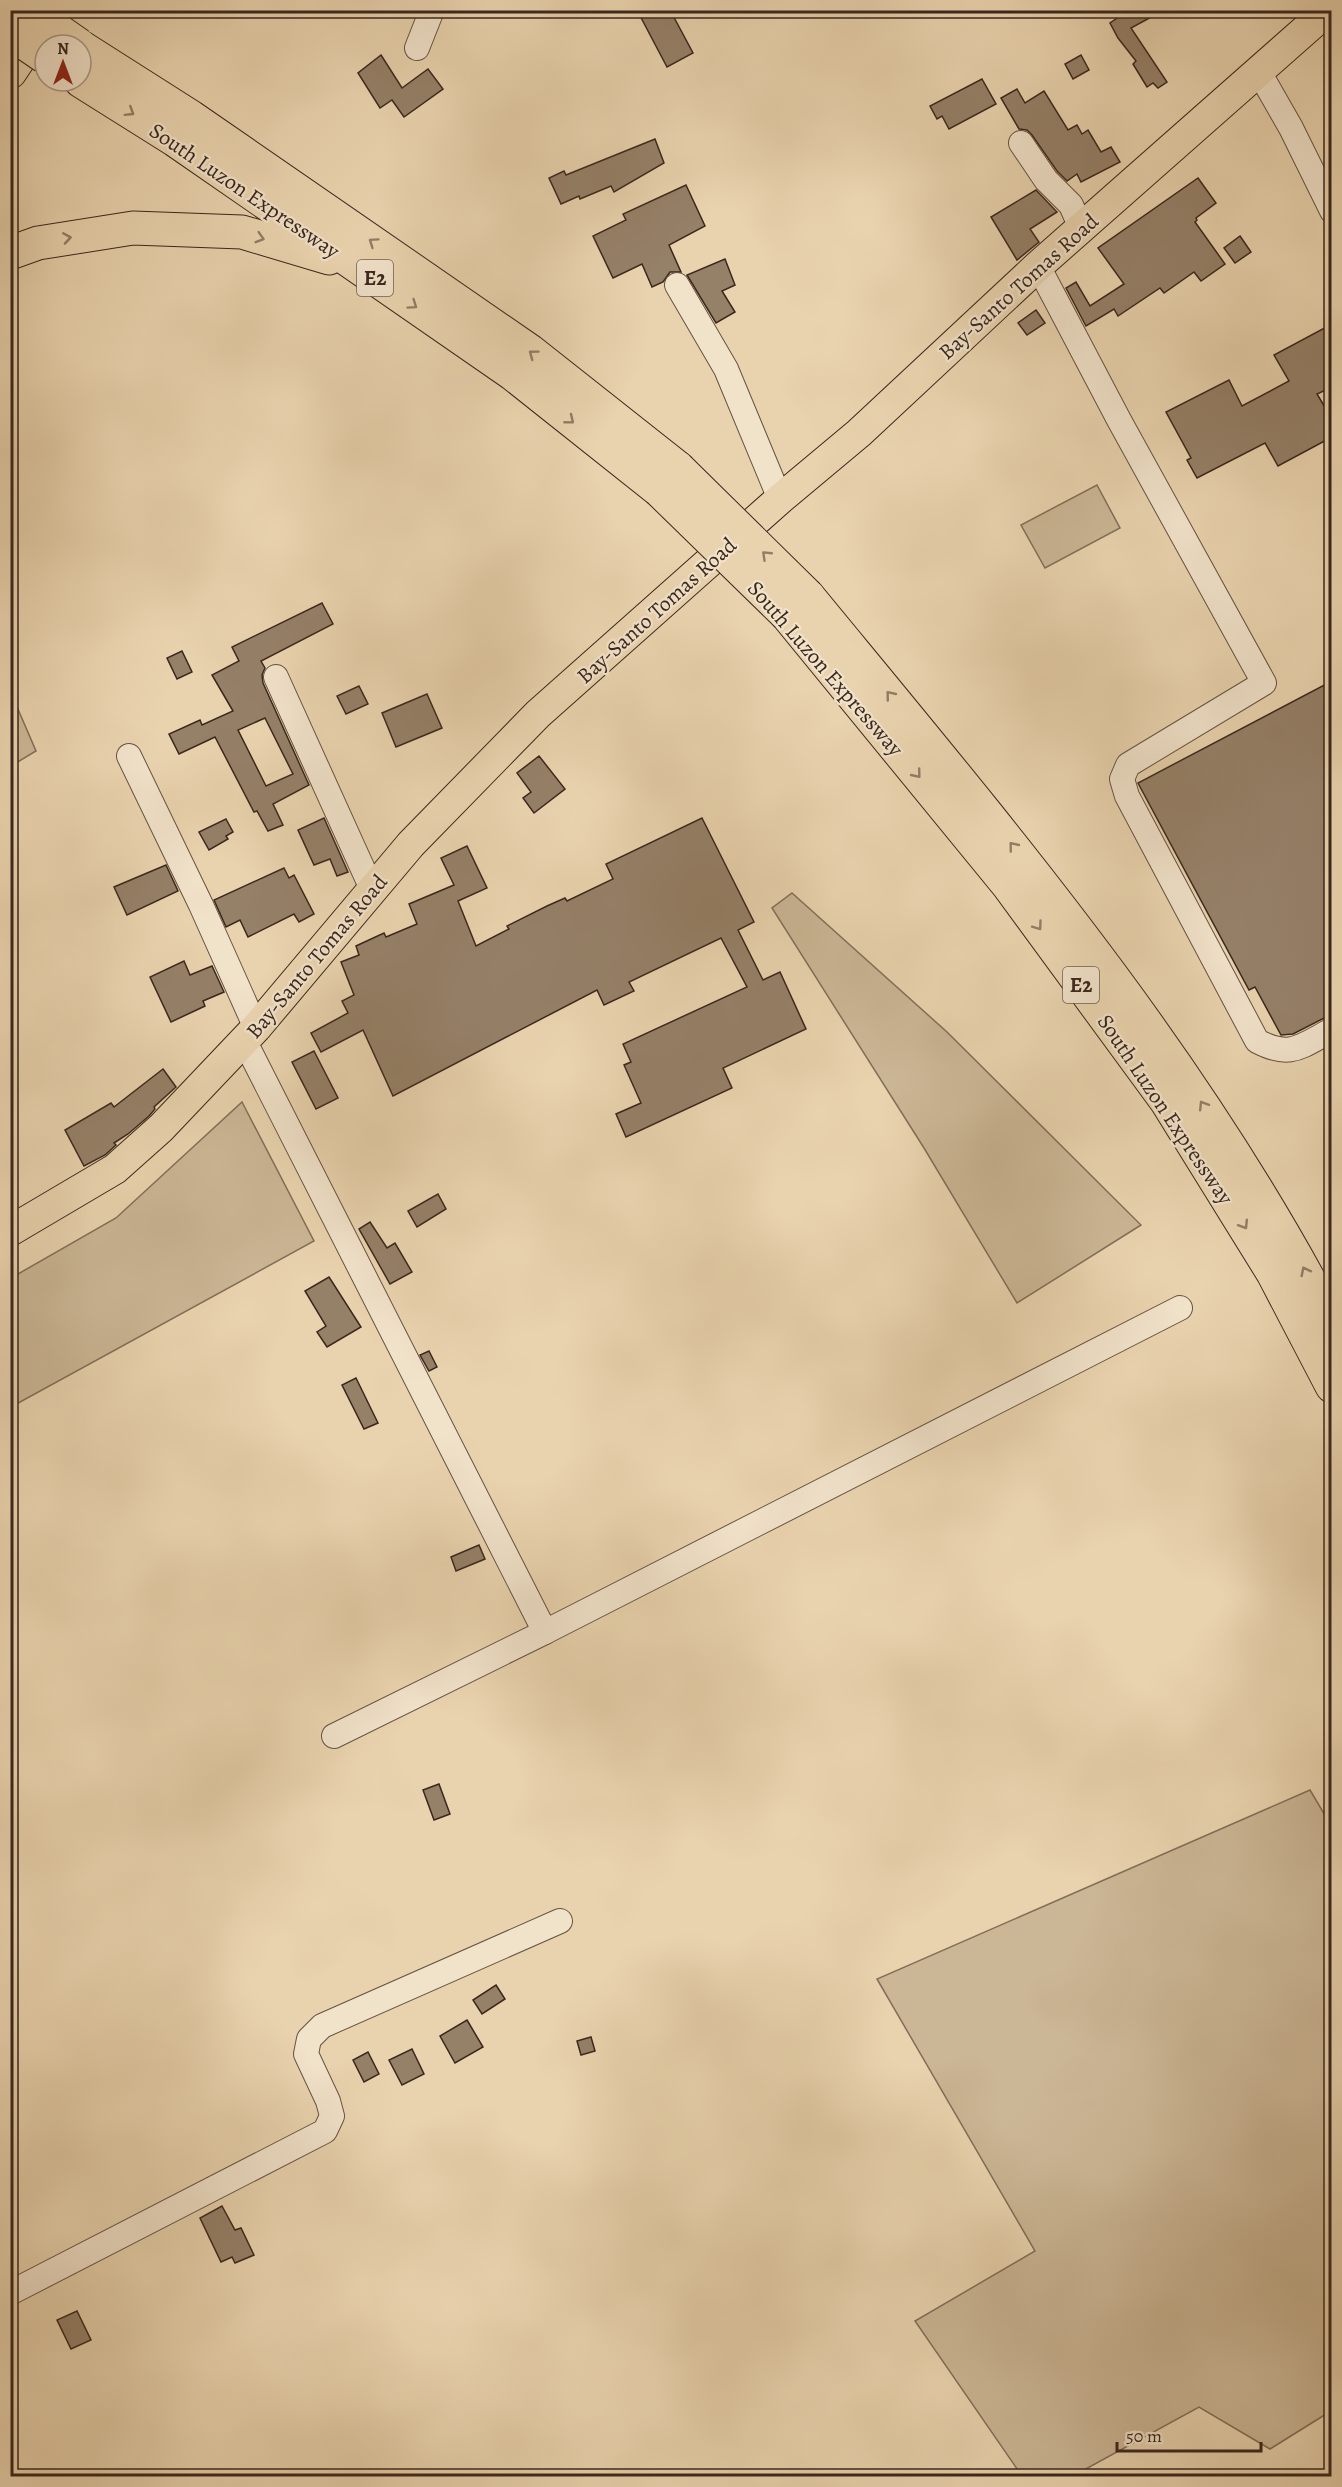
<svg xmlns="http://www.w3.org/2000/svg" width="1342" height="2487" font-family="Alegreya,serif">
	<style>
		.green { fill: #cbb695; stroke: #826e59; stroke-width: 1.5 }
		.building { fill: #958068; stroke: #3a271d; stroke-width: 1.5; fill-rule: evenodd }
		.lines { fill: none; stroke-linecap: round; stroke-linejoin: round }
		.minor-casing { stroke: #665241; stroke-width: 26 }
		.major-casing { stroke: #3a271d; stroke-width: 32 }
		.highway-casing { stroke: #3a271d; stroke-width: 35 }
		.minor { stroke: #f1e2ca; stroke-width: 24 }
		.major { stroke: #e9d3ae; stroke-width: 30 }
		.highway { stroke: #e9d3ae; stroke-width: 33 }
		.highway-bridge-casing { stroke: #3a271d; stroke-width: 35; stroke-linecap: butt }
		.highway-bridge { stroke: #e9d3ae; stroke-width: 33 }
		.oneway { stroke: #927d66 }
		.labels { text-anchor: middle; stroke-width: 4.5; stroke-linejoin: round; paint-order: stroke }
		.shield { fill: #f1e2ca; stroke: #715f51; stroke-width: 1.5 }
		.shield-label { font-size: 21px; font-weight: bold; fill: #3a271d }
		.street-label { font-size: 22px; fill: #3a271d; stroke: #f1e2ca }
	</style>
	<rect width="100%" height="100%" fill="#e9d3ae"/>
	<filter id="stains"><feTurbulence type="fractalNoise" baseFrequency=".00333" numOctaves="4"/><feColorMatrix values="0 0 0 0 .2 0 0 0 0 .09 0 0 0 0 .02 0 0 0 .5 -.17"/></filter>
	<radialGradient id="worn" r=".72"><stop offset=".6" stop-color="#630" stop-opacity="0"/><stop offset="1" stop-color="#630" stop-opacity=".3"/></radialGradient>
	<g class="green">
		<path d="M1097,485L1120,528L1045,568L1021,525Z"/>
		<path d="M11,693L36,751L11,766H10Z"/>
		<path d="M792,893L947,1032L1141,1225L1017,1303L924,1148L772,908Z"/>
		<path d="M242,1102L314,1241L11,1407V1278L116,1218Z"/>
		<path d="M1310,1790L1332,1827L1331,2411L1270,2449L1199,2407L1073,2476H1022L915,2321L1035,2251L877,1979Z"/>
	</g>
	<g class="building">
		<path d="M637,10H670L693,53L667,67Z"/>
		<path d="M1129,10H1164L1131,28L1167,82L1158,88L1153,83L1147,87L1133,64L1136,61L1118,38L1110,23Z"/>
		<path d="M381,55L402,88L428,69L443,89L404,117L392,100L380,108L358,73Z"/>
		<path d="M1081,55L1089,70L1073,79L1065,64Z"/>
		<path d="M982,79L996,104L949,129L942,116L937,119L930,106Z"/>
		<path d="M1017,89L1025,103L1044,91L1068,130L1077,125L1082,134L1088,130L1101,152L1111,147L1120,162L1081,182L1077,174L1067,181L1057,171L1032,135L1027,130L1019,129L1001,98Z"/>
		<path d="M655,139L664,163L614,192L611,186L580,199L579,196L561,204L549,178L564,171L566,175Z"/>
		<path d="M1198,178L1216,203L1196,218L1197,220L1195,222L1225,264L1201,281L1194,272L1164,293L1160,288L1118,316L1114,309L1086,326L1066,288L1076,282L1090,306L1124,284L1098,248Z"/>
		<path d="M686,185L705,226L669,245L681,272H670L663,282L652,287L642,264L613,278L593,236L626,220L623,214Z"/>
		<path d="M1036,190L1057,212L1030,229L1039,242L1017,260L991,217Z"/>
		<path d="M1240,236L1251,252L1235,263L1224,248Z"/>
		<path d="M725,259L735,285L722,291L735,312L716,323L687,275Z"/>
		<path d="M1036,310L1045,323L1027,335L1018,323Z"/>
		<path d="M1332,324V387L1317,394L1332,419V437L1278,466L1265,443L1197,478L1187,460L1191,458L1166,412L1229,380L1242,406L1289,381L1274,355Z"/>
		<path d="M322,603L333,624L261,661L265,668L262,675L263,683L309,785L273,804L283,825L268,831L257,811L254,812L215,737L179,754L169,734L200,720L202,725L233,711L212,675L239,661L232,647ZM265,718L293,774L266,786L238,730Z"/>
		<path d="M182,651L192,672L177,679L167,658Z"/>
		<path d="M1332,681V1014L1293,1034L1281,1035L1255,987L1249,990L1138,783Z"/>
		<path d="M359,686L368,704L346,714L337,696Z"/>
		<path d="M427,694L442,728L396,747L382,713Z"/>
		<path d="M539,756L565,789L534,813L523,798L531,792L517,773Z"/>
		<path d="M324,818L348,872L337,876L330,859L314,865L298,830Z"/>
		<path d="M702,818L754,922L738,930L763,980L780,972L806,1029L723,1068L732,1088L626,1137L616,1114L641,1103L624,1065L631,1062L623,1044L747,987L721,938L629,982L634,991L604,1005L597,990L393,1096L363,1030L321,1052L311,1033L348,1013L342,1001L354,995L341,962L359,955L356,946L384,933L386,937L417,924L409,904L454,885L441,858L467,846L487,888L458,901L476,946L509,929L507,926L547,906L565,898L567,901L613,879L606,864Z"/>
		<path d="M226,819L233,832L226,836L228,839L209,850L199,832Z"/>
		<path d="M166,865L178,891L127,915L114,887Z"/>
		<path d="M284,868L289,878L294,875L314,914L299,922L294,914L248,937L240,920L226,927L214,900Z"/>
		<path d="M184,961L190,975L212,966L224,992L203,1001L205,1006L171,1022L150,977Z"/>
		<path d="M314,1051L338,1098L316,1109L292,1062Z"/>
		<path d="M163,1069L176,1087L154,1107L155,1109L149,1116L128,1134L114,1143L116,1145L105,1155L84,1166L65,1130L111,1103L114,1107Z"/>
		<path d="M438,1194L446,1209L417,1227L408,1211Z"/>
		<path d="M370,1222L387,1248L395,1243L412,1272L390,1284L359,1229Z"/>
		<path d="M329,1277L361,1327L327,1347L317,1332L326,1326L305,1291Z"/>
		<path d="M429,1351L437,1367L429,1371L420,1355Z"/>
		<path d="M356,1378L378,1423L364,1429L342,1385Z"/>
		<path d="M479,1545L485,1559L456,1571L451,1557Z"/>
		<path d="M439,1784L450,1814L434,1820L423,1790Z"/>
		<path d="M496,1985L505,1999L482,2014L473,2000Z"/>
		<path d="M467,2020L483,2047L455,2063L440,2036Z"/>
		<path d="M591,2037L595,2051L581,2055L577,2041Z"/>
		<path d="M412,2049L424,2074L402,2085L389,2060Z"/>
		<path d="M368,2052L379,2074L364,2082L353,2060Z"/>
		<path d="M222,2206L235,2230L241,2228L254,2255L235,2263L232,2257L221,2262L200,2218Z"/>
		<path d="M77,2311L91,2340L71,2349L57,2320Z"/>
	</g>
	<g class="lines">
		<g class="minor-casing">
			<g id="minor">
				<path d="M417,48L432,10"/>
				<path d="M1259,72L1291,128L1332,211"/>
				<path d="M1021,143L1046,180L1071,205L1081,228"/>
				<path d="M1038,266L1119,420L1264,683L1128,765L1122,779L1127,796L1257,1041C1291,1059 1301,1046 1332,1030"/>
				<path d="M677,285L726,369L780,499"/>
				<path d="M276,677L372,889"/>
				<path d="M129,756L201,905L256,1028"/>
				<path d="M244,1040L545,1632L1180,1308"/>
				<path d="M334,1736L545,1632"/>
				<path d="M10,2293L325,2131L332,2116L328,2101L306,2054L309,2039L322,2026L560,1921"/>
			</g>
		</g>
		<g class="major-casing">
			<path id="major" d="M10,1231L115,1169L161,1128L256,1028L411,844L538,714L780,499L859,433L1038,266L1328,10"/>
		</g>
		<g class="highway-casing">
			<g id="highway">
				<path d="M81,47L191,117L530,351L678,468"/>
				<path d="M10,72L44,21"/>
				<path d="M81,81L175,140L513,374L659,490"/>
				<path d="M10,253L38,243L133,228L242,232L329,258"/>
				<path d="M808,596C997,826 1194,1056 1332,1323"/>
				<path d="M787,615L1008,885L1167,1102L1273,1273L1332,1386"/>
			</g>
		</g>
		<use href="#minor" class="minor"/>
		<use href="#major" class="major"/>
		<use href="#highway" class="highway"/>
		<g class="highway-bridge-casing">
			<g id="highway-bridge">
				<path d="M29,10L79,45"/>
				<path d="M10,33L45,57"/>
				<path d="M678,468L808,596"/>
				<path d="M659,490L787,615"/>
			</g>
		</g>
		<use href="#highway-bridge" class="highway-bridge"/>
	</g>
	<defs><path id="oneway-chevron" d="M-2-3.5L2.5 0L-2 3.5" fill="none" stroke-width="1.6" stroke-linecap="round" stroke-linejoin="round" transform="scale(1.5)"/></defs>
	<g class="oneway">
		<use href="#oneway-chevron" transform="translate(130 112) rotate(32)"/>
		<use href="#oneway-chevron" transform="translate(67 238) rotate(-9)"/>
		<use href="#oneway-chevron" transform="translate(260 238) rotate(17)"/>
		<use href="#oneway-chevron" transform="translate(373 242) rotate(-145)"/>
		<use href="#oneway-chevron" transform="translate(413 305) rotate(35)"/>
		<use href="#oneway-chevron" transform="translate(533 354) rotate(-143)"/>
		<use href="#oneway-chevron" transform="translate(570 420) rotate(39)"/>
		<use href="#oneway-chevron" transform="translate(766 555) rotate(-136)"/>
		<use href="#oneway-chevron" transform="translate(890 695) rotate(-129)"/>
		<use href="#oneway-chevron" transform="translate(917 774) rotate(51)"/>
		<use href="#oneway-chevron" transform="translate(1013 846) rotate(-129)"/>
		<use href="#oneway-chevron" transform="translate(1038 926) rotate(54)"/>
		<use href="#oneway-chevron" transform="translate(1203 1105) rotate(-122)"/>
		<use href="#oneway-chevron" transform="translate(1244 1225) rotate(58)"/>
		<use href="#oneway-chevron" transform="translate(1305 1271) rotate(-117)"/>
	</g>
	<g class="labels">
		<g class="shield">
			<rect x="357" y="260" width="36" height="36" rx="4.5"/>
			<rect x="1063" y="967" width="36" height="36" rx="4.5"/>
		</g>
		<g class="shield-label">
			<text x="375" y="285">E2</text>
			<text x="1081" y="992">E2</text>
		</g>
		<g class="street-label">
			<text transform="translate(245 190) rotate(34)" y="8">South Luzon Expressway</text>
			<text transform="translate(1018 286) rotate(-42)" y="8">Bay-Santo Tomas Road</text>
			<text transform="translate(656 610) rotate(-42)" y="8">Bay-Santo Tomas Road</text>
			<text transform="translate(826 668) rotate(49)" y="8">South Luzon Expressway</text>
			<text transform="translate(316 956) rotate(-50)" y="8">Bay-Santo Tomas Road</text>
			<text transform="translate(1166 1109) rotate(56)" y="8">South Luzon Expressway</text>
		</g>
	</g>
	<rect width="1342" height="2487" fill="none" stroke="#e9d3ae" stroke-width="36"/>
	<rect x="12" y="12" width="1318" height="2463" fill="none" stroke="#3a271d" stroke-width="3"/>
	<rect x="18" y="18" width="1306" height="2451" fill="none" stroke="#3a271d" stroke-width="1.5"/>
	<g transform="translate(63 63)"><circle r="28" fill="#f1e2ca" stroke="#a89785" stroke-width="1.5"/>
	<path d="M0-4.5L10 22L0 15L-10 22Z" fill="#8f2418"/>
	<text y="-9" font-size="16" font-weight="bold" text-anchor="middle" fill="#3a271d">N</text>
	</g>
	<path d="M1117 2442v9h144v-9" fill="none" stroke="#3a271d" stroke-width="3"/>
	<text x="1126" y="2442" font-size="18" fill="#3a271d" stroke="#f1e2ca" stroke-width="4.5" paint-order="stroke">50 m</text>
	<rect width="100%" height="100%" filter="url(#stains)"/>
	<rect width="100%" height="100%" fill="url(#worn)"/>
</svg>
